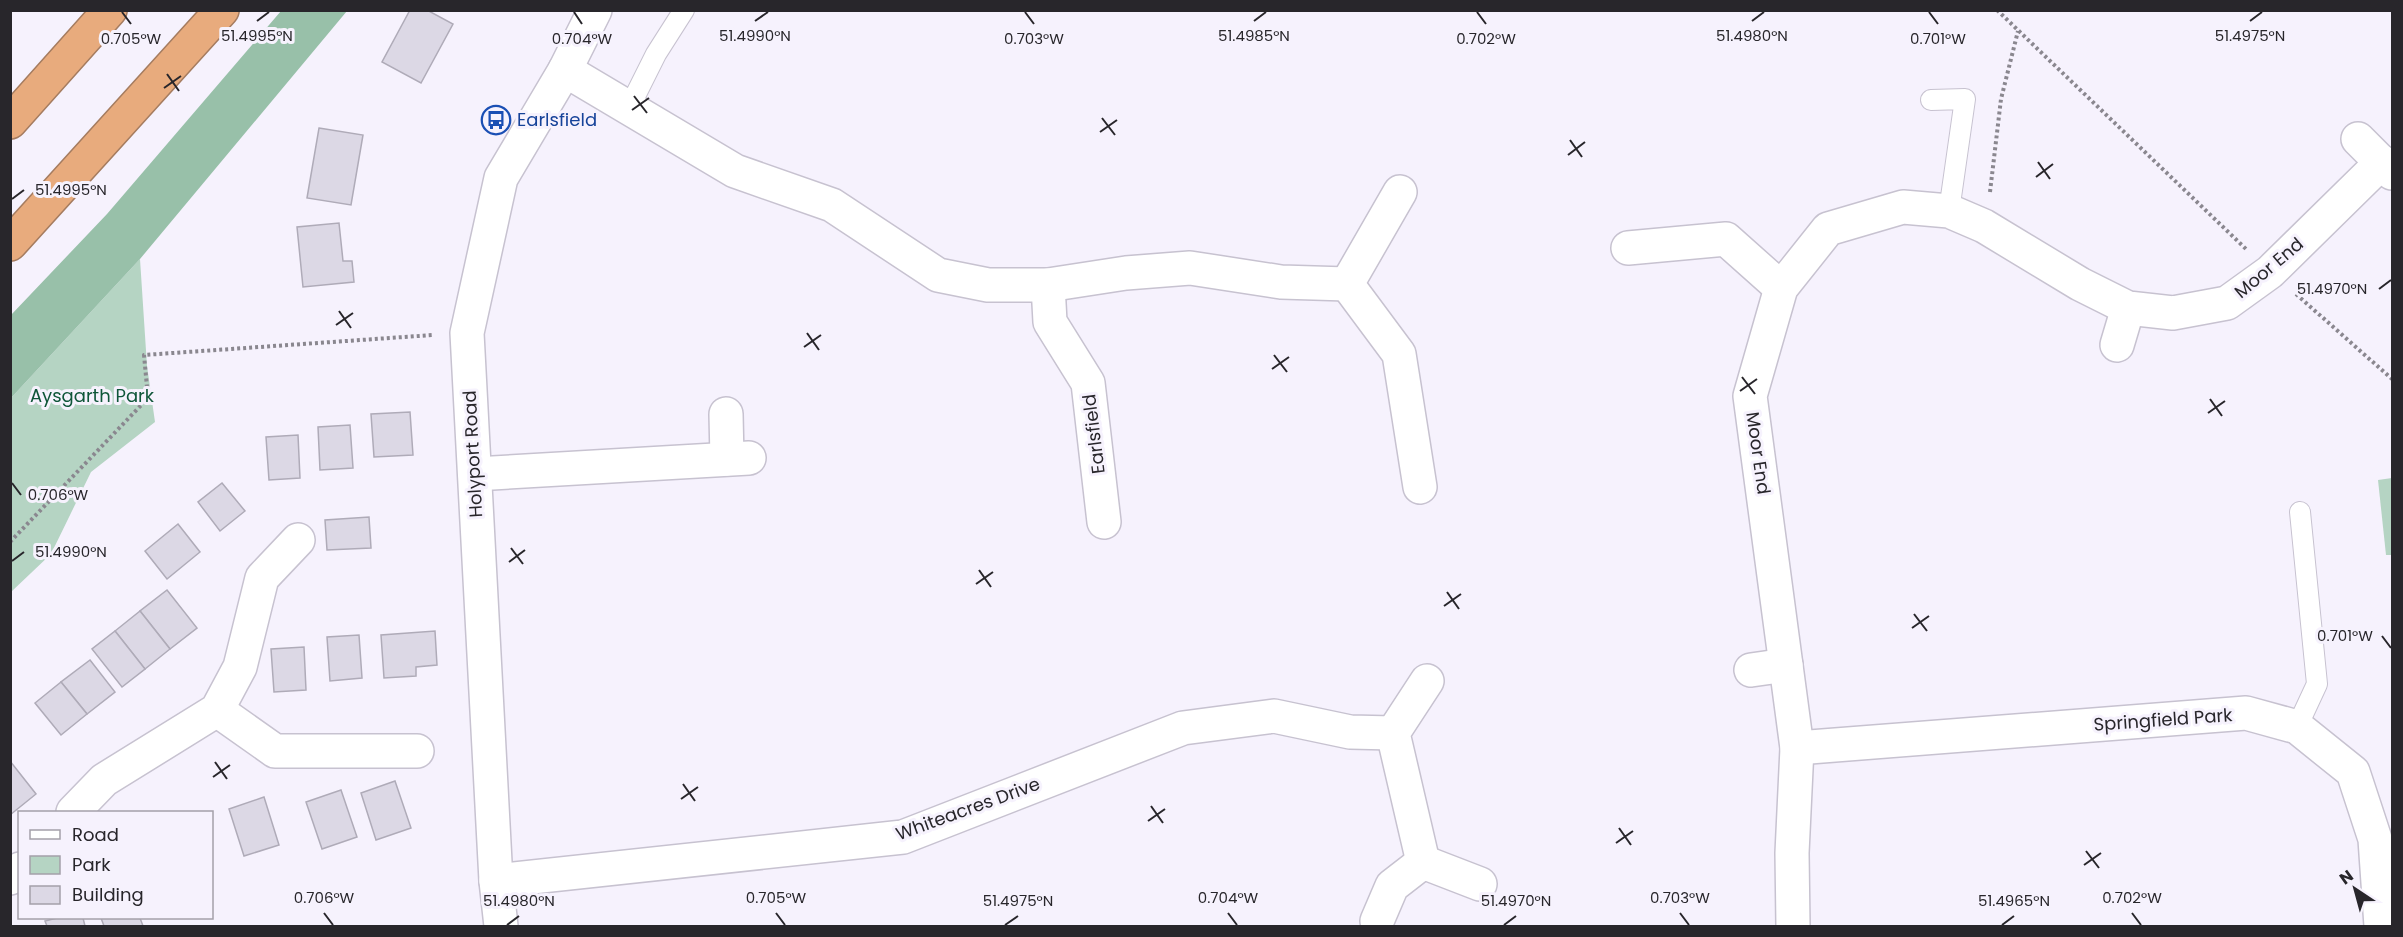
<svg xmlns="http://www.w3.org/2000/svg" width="2403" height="937" font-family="Poppins,sans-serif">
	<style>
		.green { fill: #b5d4c3 }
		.forest { fill: #98c0a9 }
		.building { fill: #dcd8e5; stroke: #afabb8; stroke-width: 1.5 }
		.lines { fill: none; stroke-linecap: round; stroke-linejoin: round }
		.service-casing { stroke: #c7c2d0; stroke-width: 22 }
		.minor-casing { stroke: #c7c2d0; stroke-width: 36 }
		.tertiary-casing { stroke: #c7c2d0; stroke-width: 36 }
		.motorway-casing { stroke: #a57c60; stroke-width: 36 }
		.path { stroke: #8a878f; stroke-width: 4; stroke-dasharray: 3 3; stroke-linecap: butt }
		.service { stroke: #fff; stroke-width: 20 }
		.minor { stroke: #fff; stroke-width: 33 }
		.tertiary { stroke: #fff; stroke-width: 33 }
		.motorway { stroke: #e8ab7d; stroke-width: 33 }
		.ticks { fill: none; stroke: #28262b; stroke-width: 2 }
		.labels { text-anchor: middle; stroke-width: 6; stroke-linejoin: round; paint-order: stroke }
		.transit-label { font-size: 18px; fill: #164399; stroke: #f6f2fd; text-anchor: start }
		.street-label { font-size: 18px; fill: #28262b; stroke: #f6f2fd }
		.park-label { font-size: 18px; fill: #0f5639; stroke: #f6f2fd }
		.ticks-label { font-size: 15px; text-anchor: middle; fill: #28262b; stroke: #f6f2fd; stroke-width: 6; stroke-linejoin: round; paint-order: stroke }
	</style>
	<rect width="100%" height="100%" fill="#f6f2fd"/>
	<g class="green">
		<path d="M140,259L147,366L155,422L91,472L51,554L11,592V398Z"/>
		<path d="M2392,478V555H2386L2378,480Z"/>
	</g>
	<path class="forest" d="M281,11H347L140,259L11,398V315L107,214Z"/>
	<g class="building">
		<path d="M410,10H427L453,24L421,83L382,62Z"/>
		<path d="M319,128L363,135L351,205L307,198Z"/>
		<path d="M339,223L343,261H352L354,282L303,287L297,227Z"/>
		<path d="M410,412L413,455L374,457L371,414Z"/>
		<path d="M350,425L353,468L320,470L318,427Z"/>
		<path d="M298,435L300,478L269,480L266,437Z"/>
		<path d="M222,483L245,511L220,531L198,502Z"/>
		<path d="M369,517L371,548L327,550L325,520Z"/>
		<path d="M178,524L200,552L167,579L145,551Z"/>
		<path d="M167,590L197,628L170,649L140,611Z"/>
		<path d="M140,611L170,649L145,669L115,631Z"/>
		<path d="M115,631L145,669L122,687L92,649Z"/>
		<path d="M435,631L437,665L416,667V676L384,678L381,635Z"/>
		<path d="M359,635L362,678L330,681L327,637Z"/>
		<path d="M304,647L306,690L274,692L271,649Z"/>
		<path d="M90,660L115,692L87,714L61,682Z"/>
		<path d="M61,682L87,714L61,735L35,703Z"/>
		<path d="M10,761L36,794L10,815Z"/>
		<path d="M395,781L411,828L376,840L361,793Z"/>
		<path d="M341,790L357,837L322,849L306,802Z"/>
		<path d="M264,797L279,845L244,856L229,809Z"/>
		<path d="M57,918H83L85,926H47L45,921Z"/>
		<path d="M101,918H140L143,926H104Z"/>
	</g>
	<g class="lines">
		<g class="service-casing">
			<g id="service">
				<path d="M1931,100L1965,99L1949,211"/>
				<path d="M629,108L656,54L684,10"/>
				<path d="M2297,727L2317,684L2300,512"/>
			</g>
		</g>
		<g class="minor-casing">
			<g id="minor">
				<path d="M565,70L735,171L832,205L938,275L988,285H1048L1126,273L1190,268L1281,282L1347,284"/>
				<path d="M2358,139L2392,173"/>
				<path d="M1400,192L1347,284L1399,354L1420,487"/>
				<path d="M1628,248L1726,239L1781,288"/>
				<path d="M1048,285L1050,322L1088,383L1104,522"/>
				<path d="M2117,345L2128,308"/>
				<path d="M726,414L727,459"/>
				<path d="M475,474L749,458"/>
				<path d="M1751,670L1786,665"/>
				<path d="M217,710L275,751H417"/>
				<path d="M1797,748L2246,713L2297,727L2353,772L2375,839L2381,926"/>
				<path d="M73,812L104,780L217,710L240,667L262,578L298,540"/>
				<path d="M1423,862L1393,733L1427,681"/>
				<path d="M10,878L20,869"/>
				<path d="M496,881L903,837L1183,728L1274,716L1350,732L1393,733"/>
				<path d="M1377,921L1392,886L1423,862L1480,884"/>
				<path d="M1793,926L1792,853L1797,748L1750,396L1781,288L1828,229L1903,207L1949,211L1984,226L2080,284L2128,308L2173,313L2227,303L2270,272L2382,162"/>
			</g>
		</g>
		<g class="tertiary-casing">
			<path id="tertiary" d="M501,926L496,881L467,333L501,178L565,70L595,10"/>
		</g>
		<g class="motorway-casing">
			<g id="motorway">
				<path d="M10,122L110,10"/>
				<path d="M10,244L222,10"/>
			</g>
		</g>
		<g class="path">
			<path d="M1997,10L2246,249"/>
			<path d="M1990,192L2001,99L2018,31"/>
			<path d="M2296,294L2392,379"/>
			<path d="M10,542L148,398L144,355L433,335"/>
		</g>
		<use href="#service" class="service"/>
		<use href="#minor" class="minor"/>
		<use href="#tertiary" class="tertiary"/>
		<use href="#motorway" class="motorway"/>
	</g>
	<path class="ticks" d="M122,12L131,24M574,12L582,24M1025,12L1034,24M1477,12L1486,24M1929,12L1938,24M257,21L269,12M755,21L768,12M1254,21L1266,12M1752,21L1764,12M2250,21L2262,12M167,74L179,91M164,88L181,76M634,96L647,113M632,110L649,98M1102,118L1115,135M1100,132L1117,120M1570,140L1582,157M1568,155L1585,142M2038,162L2050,179M2036,177L2053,164M12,199L24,190M2379,289L2391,280M339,311L351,328M336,325L353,313M807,333L819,350M804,347L821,335M1274,355L1287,372M1272,369L1289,357M1742,377L1755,394M1740,391L1757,379M2210,399L2222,416M2208,413L2225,401M12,483L21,495M511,548L523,564M12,561L24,552M509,562L525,550M979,570L991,587M976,584L993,572M1447,592L1459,609M1444,606L1461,594M1914,614L1927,631M1912,628L1929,616M2382,636L2391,648M215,762L227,779M213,777L230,765M683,784L695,801M681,799L698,787M1151,806L1163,823M1148,821L1165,809M1619,828L1631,845M1616,843L1633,831M2086,851L2099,868M2084,865L2101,853M324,913L333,925M776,913L785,925M1228,913L1237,925M1680,913L1689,925M2132,913L2141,925M507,925L519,916M1005,925L1018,916M1504,925L1516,916M2002,925L2014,916"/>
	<defs>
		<g id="bus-ring" transform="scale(1.5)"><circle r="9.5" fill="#f6f2fd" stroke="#1a4fb4" stroke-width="1.5"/><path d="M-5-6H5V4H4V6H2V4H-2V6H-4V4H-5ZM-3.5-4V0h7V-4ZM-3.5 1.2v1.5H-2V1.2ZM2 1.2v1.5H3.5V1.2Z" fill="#1a4fb4"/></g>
	</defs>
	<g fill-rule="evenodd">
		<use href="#bus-ring" x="496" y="120"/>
	</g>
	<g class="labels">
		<g class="transit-label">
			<text x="517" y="126">Earlsfield</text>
		</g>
		<g class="street-label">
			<text transform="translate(2269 268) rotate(-40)" y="6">Moor End</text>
			<text transform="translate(1094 434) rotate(-97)" y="6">Earlsfield</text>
			<text transform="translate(1758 453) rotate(82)" y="6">Moor End</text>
			<text transform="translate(473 454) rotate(-93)" y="6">Holyport Road</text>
			<text transform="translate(2163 720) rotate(-4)" y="6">Springfield Park</text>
			<text transform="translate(968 809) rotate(-20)" y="6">Whiteacres Drive</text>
		</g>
		<g class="park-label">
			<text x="92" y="402">Aysgarth Park</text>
		</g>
	</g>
	<g class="ticks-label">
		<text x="257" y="41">51.4995°N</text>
		<text x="755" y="41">51.4990°N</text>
		<text x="1254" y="41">51.4985°N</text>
		<text x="1752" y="41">51.4980°N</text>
		<text x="2250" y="41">51.4975°N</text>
		<text x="131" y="44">0.705°W</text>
		<text x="582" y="44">0.704°W</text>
		<text x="1034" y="44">0.703°W</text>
		<text x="1486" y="44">0.702°W</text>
		<text x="1938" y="44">0.701°W</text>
		<text x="71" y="195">51.4995°N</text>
		<text x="2332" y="294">51.4970°N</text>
		<text x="58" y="500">0.706°W</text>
		<text x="71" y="557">51.4990°N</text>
		<text x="2345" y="641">0.701°W</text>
		<text x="324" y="903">0.706°W</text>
		<text x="776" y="903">0.705°W</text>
		<text x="1228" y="903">0.704°W</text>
		<text x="1680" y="903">0.703°W</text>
		<text x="2132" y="903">0.702°W</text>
		<text x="519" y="906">51.4980°N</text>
		<text x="1018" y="906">51.4975°N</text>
		<text x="1516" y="906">51.4970°N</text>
		<text x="2014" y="906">51.4965°N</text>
	</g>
	<rect width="2403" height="937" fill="none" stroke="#28262b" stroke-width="24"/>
	<rect x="18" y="811" width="195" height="108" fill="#f6f2fd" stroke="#a4a0a9" stroke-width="1.5"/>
	<rect x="30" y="830" width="30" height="9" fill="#ffffff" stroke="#a4a0a9" stroke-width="1.5"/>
	<text x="72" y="841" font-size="18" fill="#28262b">Road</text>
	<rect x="30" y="856" width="30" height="18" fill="#b5d4c3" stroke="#a4a0a9" stroke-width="1.5"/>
	<text x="72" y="871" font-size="18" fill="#28262b">Park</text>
	<rect x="30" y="886" width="30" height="18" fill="#dcd8e5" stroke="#a4a0a9" stroke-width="1.5"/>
	<text x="72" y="901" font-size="18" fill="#28262b">Building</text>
	<g transform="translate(2355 889) rotate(324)" stroke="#f6f2fd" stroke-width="4.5" paint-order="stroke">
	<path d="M0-4.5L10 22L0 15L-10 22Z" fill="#28262b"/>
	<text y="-9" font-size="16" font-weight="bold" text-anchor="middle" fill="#28262b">N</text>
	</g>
</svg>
